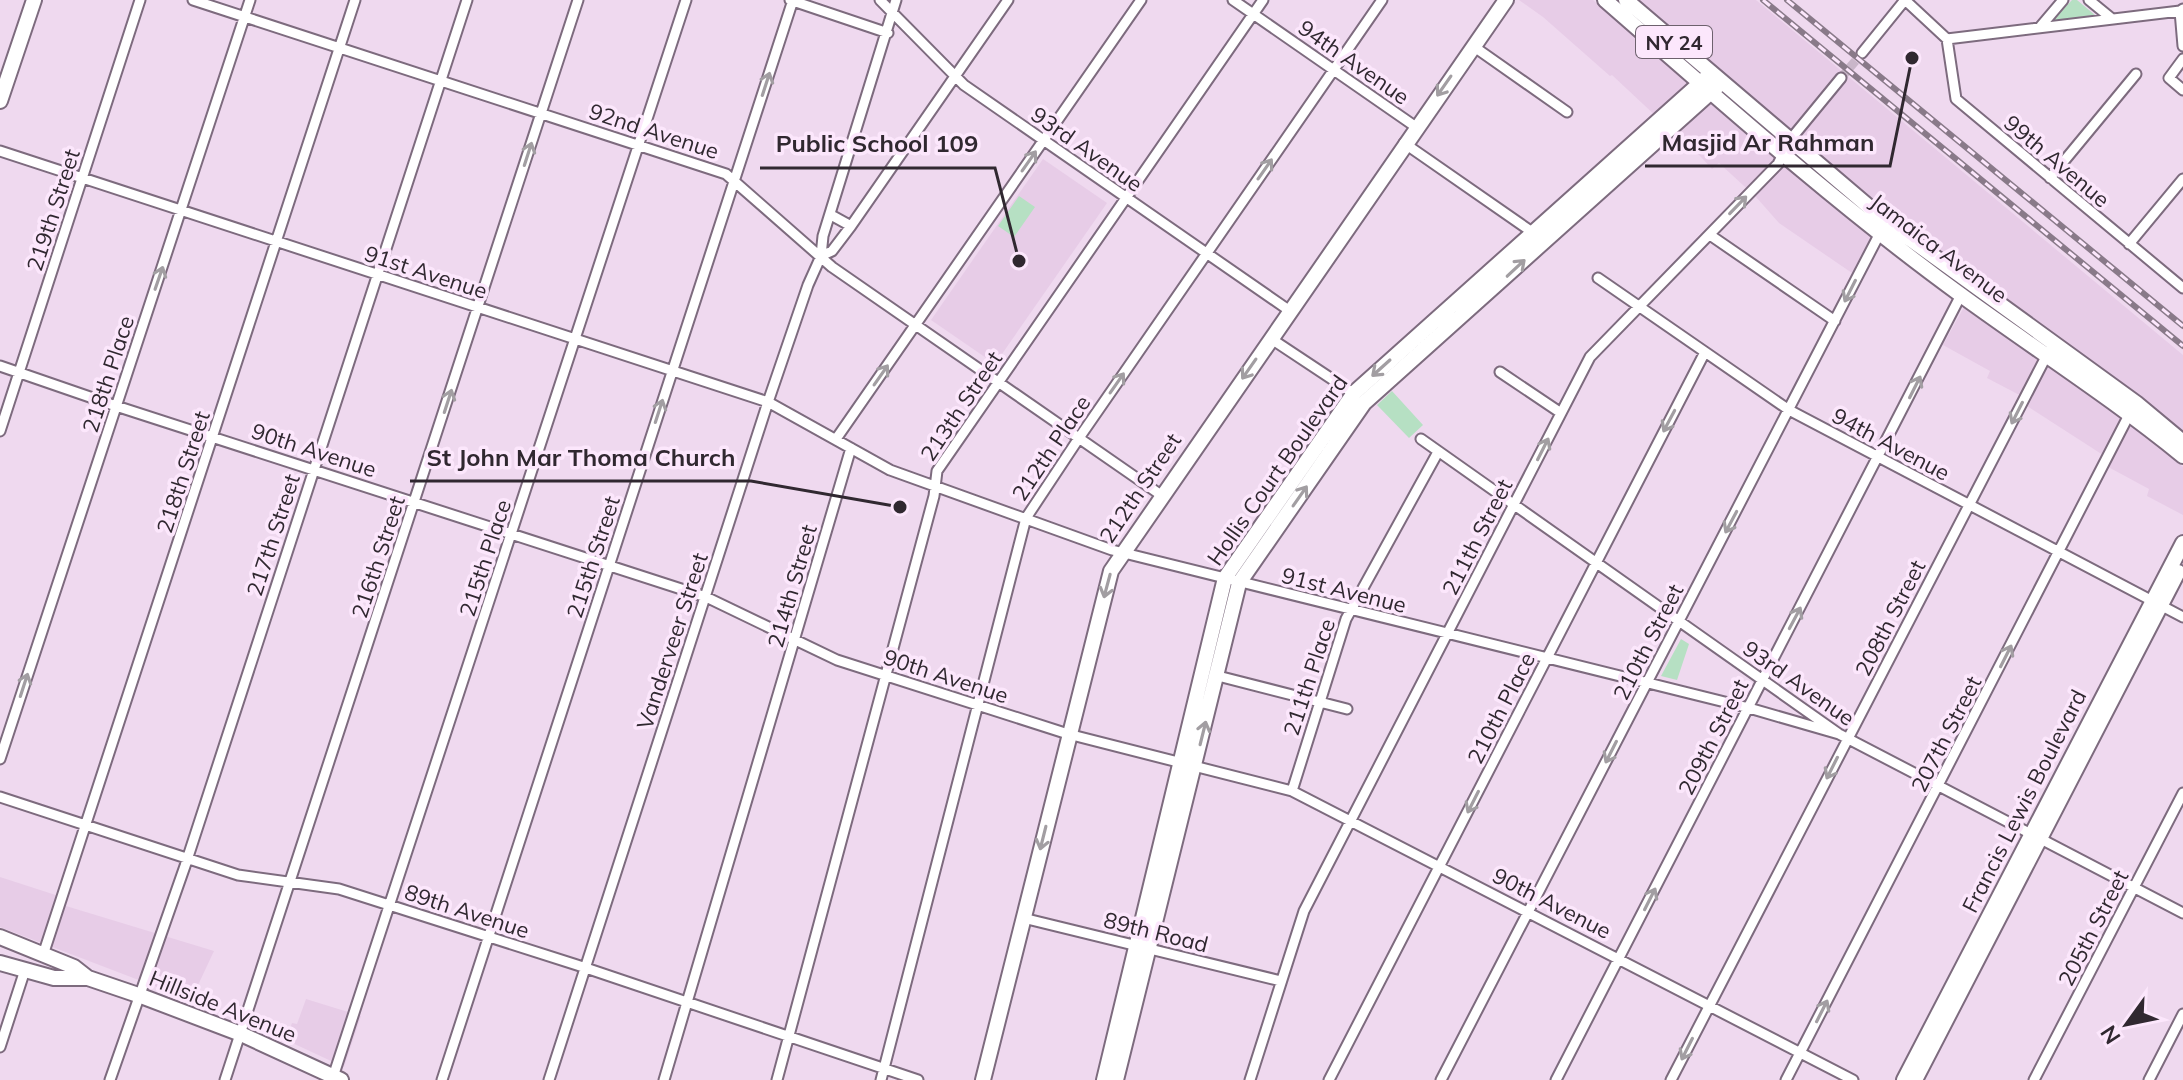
<svg xmlns="http://www.w3.org/2000/svg" width="2183" height="1080" font-family="Mulish,sans-serif">
<rect width="100%" height="100%" fill="#efd9ef"/>
<path fill="#e7cce7" d="M1519 0H1593L1692 86 1659 119 1612 75 1610 76 1543 17Z
M1636 0H1756L2183 355V433L2138 395 1919 240 1818 159Z
M1710 102 1871 237 1852 273 1779 223 1756 197 1719 163 1712 169 1677 131Z
M1043 159 1107 203 995 364 931 320Z
M1964 307 2109 406 2183 467V515L2147 496 2149 489 2099 462 2103 455 2027 406 2029 400 1987 378 1990 371 1943 345Z
M0 877 68 899 66 906 214 951 191 1000 0 927Z
M306 999 361 1016 344 1067 286 1040 292 1023 297 1024Z"/>
<path fill="#b6e0c3" d="M2072 0H2077L2095 15 2052 21Z
M1019 196 1035 207 1014 237 998 226Z
M1392 391 1423 425 1409 438 1377 405Z
M1681 639 1689 644 1677 680 1661 676Z"/>
<g fill="none" stroke-linecap="round" stroke-linejoin="round">
<path stroke="#c9b6c9" stroke-width="9" stroke-dasharray="9 4.5" stroke-linecap="butt" d="M1841 78 1862 53"/>
<g stroke="#7d6b7e" stroke-width="13">
<path id="street" d="M193 0 726 174 832 267 1161 495
M790 0 888 33
M880 0 964 85 1290 311
M1233 0 1416 127
M1905 0 1947 39 2180 11 2183 9
M2089 0 2111 18
M2180 11 2183 46
M2041 26 2063 0
M1947 39 1956 99 2183 288
M1473 46 1567 112
M1862 53 1905 0
M2183 59 2169 78 2183 90
M1404 143 1535 234
M0 151 768 402 890 470 1112 550 1749 708 1839 734
M2050 178 2136 74
M831 215 851 226
M1710 235 1835 321
M2129 244 2183 179
M821 256 832 251 851 226 1008 0
M1598 278 1789 410 2183 617
M1270 338 1356 395
M0 366 116 406 706 597 837 660 1068 734 1292 791 1853 1080
M1500 372 1561 413
M0 431 140 0
M836 439 1141 0
M1421 439 1839 734 2183 913
M1214 675 1347 709
M0 759 250 0
M1292 791 1346 619 1438 452
M0 797 238 875 339 889 577 965 918 1080
M1023 918 1281 981
M43 955 355 0
M0 1047 25 970
M110 1080 185 866 467 0
M225 1080 578 0
M332 1080 686 0
M442 1080 793 0
M549 1080 768 402 808 285 821 256 823 236 896 0
M664 1080 851 448
M777 1080 934 496 937 471 1263 0
M881 1080 1026 518 1079 438 1382 0
M1250 1080 1304 911 1590 357 1778 164 1790 140 1841 78
M1329 1080 1705 352
M1441 1080 1881 231
M1556 1080 1962 293
M1671 1080 2049 351
M1786 1080 2131 411
M2034 1080 2183 793
M2149 1080 2183 1014"/>
</g>
<g stroke="#7d6b7e" stroke-width="18">
<path id="secondary" d="M0 101 34 0
M983 1080 1111 571 1506 0
M1104 1080 1225 578 1354 393 1707 77
M1116 1080 1239 583 1364 403 1721 83"/>
</g>
<g stroke="#7d6b7e" stroke-width="18">
<path id="primary" d="M1605 0C1721 101 1836 204 1961 295 2035 349 2112 398 2183 456
M1626 0 1888 223 2136 403 2183 442
M0 937 74 967 88 978
M0 963 54 978H88L141 996 241 1034 341 1080
M1904 1080 2183 543
M1915 1080 2178 572"/>
</g>
<use href="#street" stroke="#fff" stroke-width="9"/>
<use href="#secondary" stroke="#fff" stroke-width="14"/>
<use href="#primary" stroke="#fff" stroke-width="14"/>
<g stroke="#897a89" stroke-width="6">
<path id="rail" d="M1763 0 2183 346
M1787 0 2183 326"/>
</g>
<use href="#rail" stroke="#fce7fc" stroke-width="3" stroke-dasharray="9" stroke-linecap="butt"/>
</g>
<defs><path id="oneway-shaft" d="M-6 0H5M1.5-3L5.5 0L1.5 3" fill="none" stroke-width="1.6" stroke-linecap="round" stroke-linejoin="round" transform="scale(2)"/></defs>
<g stroke="#a29ea2">
<use href="#oneway-shaft" transform="translate(766 84) rotate(-72)"/>
<use href="#oneway-shaft" transform="translate(1444 86) rotate(125)"/>
<use href="#oneway-shaft" transform="translate(528 154) rotate(-72)"/>
<use href="#oneway-shaft" transform="translate(1029 161) rotate(-55)"/>
<use href="#oneway-shaft" transform="translate(1265 169) rotate(-55)"/>
<use href="#oneway-shaft" transform="translate(1738 205) rotate(-46)"/>
<use href="#oneway-shaft" transform="translate(1516 268) rotate(-43)"/>
<use href="#oneway-shaft" transform="translate(159 278) rotate(-71)"/>
<use href="#oneway-shaft" transform="translate(1850 291) rotate(117)"/>
<use href="#oneway-shaft" transform="translate(1381 368) rotate(138)"/>
<use href="#oneway-shaft" transform="translate(1249 369) rotate(125)"/>
<use href="#oneway-shaft" transform="translate(881 375) rotate(-55)"/>
<use href="#oneway-shaft" transform="translate(1117 383) rotate(-55)"/>
<use href="#oneway-shaft" transform="translate(1915 387) rotate(-63)"/>
<use href="#oneway-shaft" transform="translate(448 401) rotate(-72)"/>
<use href="#oneway-shaft" transform="translate(659 411) rotate(-72)"/>
<use href="#oneway-shaft" transform="translate(2017 413) rotate(117)"/>
<use href="#oneway-shaft" transform="translate(1669 421) rotate(118)"/>
<use href="#oneway-shaft" transform="translate(1543 449) rotate(-63)"/>
<use href="#oneway-shaft" transform="translate(1300 496) rotate(-55)"/>
<use href="#oneway-shaft" transform="translate(1731 522) rotate(118)"/>
<use href="#oneway-shaft" transform="translate(1107 586) rotate(105)"/>
<use href="#oneway-shaft" transform="translate(1795 618) rotate(-62)"/>
<use href="#oneway-shaft" transform="translate(2006 656) rotate(-63)"/>
<use href="#oneway-shaft" transform="translate(24 685) rotate(-72)"/>
<use href="#oneway-shaft" transform="translate(1203 733) rotate(-76)"/>
<use href="#oneway-shaft" transform="translate(1611 752) rotate(117)"/>
<use href="#oneway-shaft" transform="translate(1832 768) rotate(117)"/>
<use href="#oneway-shaft" transform="translate(1473 802) rotate(117)"/>
<use href="#oneway-shaft" transform="translate(1043 838) rotate(104)"/>
<use href="#oneway-shaft" transform="translate(1650 899) rotate(-63)"/>
<use href="#oneway-shaft" transform="translate(1822 1011) rotate(-63)"/>
<use href="#oneway-shaft" transform="translate(1687 1049) rotate(117)"/>
</g>
<g text-anchor="middle" dominant-baseline="central" stroke-width="7" stroke-linejoin="round" paint-order="stroke">
<rect fill="#fce7fc" stroke="#6d616d" stroke-width="2" x="1636" y="26" width="76" height="32" rx="6"/>
<g font-size="20" font-weight="bold" fill="#302830">
<text x="1674" y="42">NY 24</text>
</g>
<g font-size="22" fill="#302830" stroke="#fce7fc">
<text transform="translate(1354 62) rotate(35)">94th Avenue</text>
<text transform="translate(654 131) rotate(18)">92nd Avenue</text>
<text transform="translate(1087 149) rotate(35)">93rd Avenue</text>
<text transform="translate(2057 161) rotate(40)">99th Avenue</text>
<text transform="translate(53 210) rotate(-72)">219th Street</text>
<text transform="translate(1939 248) rotate(37)">Jamaica Avenue</text>
<text transform="translate(426 272) rotate(18)">91st Avenue</text>
<text transform="translate(108 374) rotate(-72)">218th Place</text>
<text transform="translate(961 406) rotate(-56)">213th Street</text>
<text transform="translate(1891 444) rotate(28)">94th Avenue</text>
<text transform="translate(1051 448) rotate(-56)">212th Place</text>
<text transform="translate(314 450) rotate(18)">90th Avenue</text>
<text transform="translate(1277 470) rotate(-55)">Hollis Court Boulevard</text>
<text transform="translate(183 472) rotate(-72)">218th Street</text>
<text transform="translate(1140 488) rotate(-56)">212th Street</text>
<text transform="translate(273 535) rotate(-72)">217th Street</text>
<text transform="translate(1477 537) rotate(-63)">211th Street</text>
<text transform="translate(378 557) rotate(-72)">216th Street</text>
<text transform="translate(593 557) rotate(-72)">215th Street</text>
<text transform="translate(485 558) rotate(-72)">215th Place</text>
<text transform="translate(792 586) rotate(-74)">214th Street</text>
<text transform="translate(1344 590) rotate(14)">91st Avenue</text>
<text transform="translate(1890 618) rotate(-63)">208th Street</text>
<text transform="translate(672 641) rotate(-72)">Vanderveer Street</text>
<text transform="translate(1648 642) rotate(-63)">210th Street</text>
<text transform="translate(946 676) rotate(18)">90th Avenue</text>
<text transform="translate(1309 677) rotate(-72)">211th Place</text>
<text transform="translate(1799 683) rotate(35)">93rd Avenue</text>
<text transform="translate(1501 708) rotate(-63)">210th Place</text>
<text transform="translate(1946 734) rotate(-63)">207th Street</text>
<text transform="translate(1713 737) rotate(-63)">209th Street</text>
<text transform="translate(2024 801) rotate(-63)">Francis Lewis Boulevard</text>
<text transform="translate(1552 903) rotate(27)">90th Avenue</text>
<text transform="translate(467 911) rotate(18)">89th Avenue</text>
<text transform="translate(2093 928) rotate(-63)">205th Street</text>
<text transform="translate(1156 932) rotate(14)">89th Road</text>
<text transform="translate(223 1006) rotate(22)">Hillside Avenue</text>
</g>
</g>
<path fill="none" stroke="#302830" stroke-width="3" d="M1912 58L1890 166H1645M1019 261L995 168H760M900 507L751 481H410"/>
<g fill="#302830" stroke="#fce7fc" stroke-width="3">
<circle cx="1912" cy="58" r="8"/>
<circle cx="1019" cy="261" r="8"/>
<circle cx="900" cy="507" r="8"/>
</g>
<g font-size="24" text-anchor="middle" font-weight="bold" fill="#302830" stroke="#fce7fc" stroke-width="7" stroke-linejoin="round" paint-order="stroke">
<text x="1768" y="151">Masjid Ar Rahman</text>
<text x="877" y="152">Public School 109</text>
<text x="581" y="466">St John Mar Thoma Church</text>
</g>
<g transform="translate(2127 1024) rotate(237)" stroke="#fce7fc" stroke-width="6" paint-order="stroke">
<path d="M0-6L14 30L0 20L-14 30Z" fill="#302830"/>
<text y="-12" font-size="22" font-weight="bold" text-anchor="middle" fill="#302830">N</text>
</g>
</svg>
